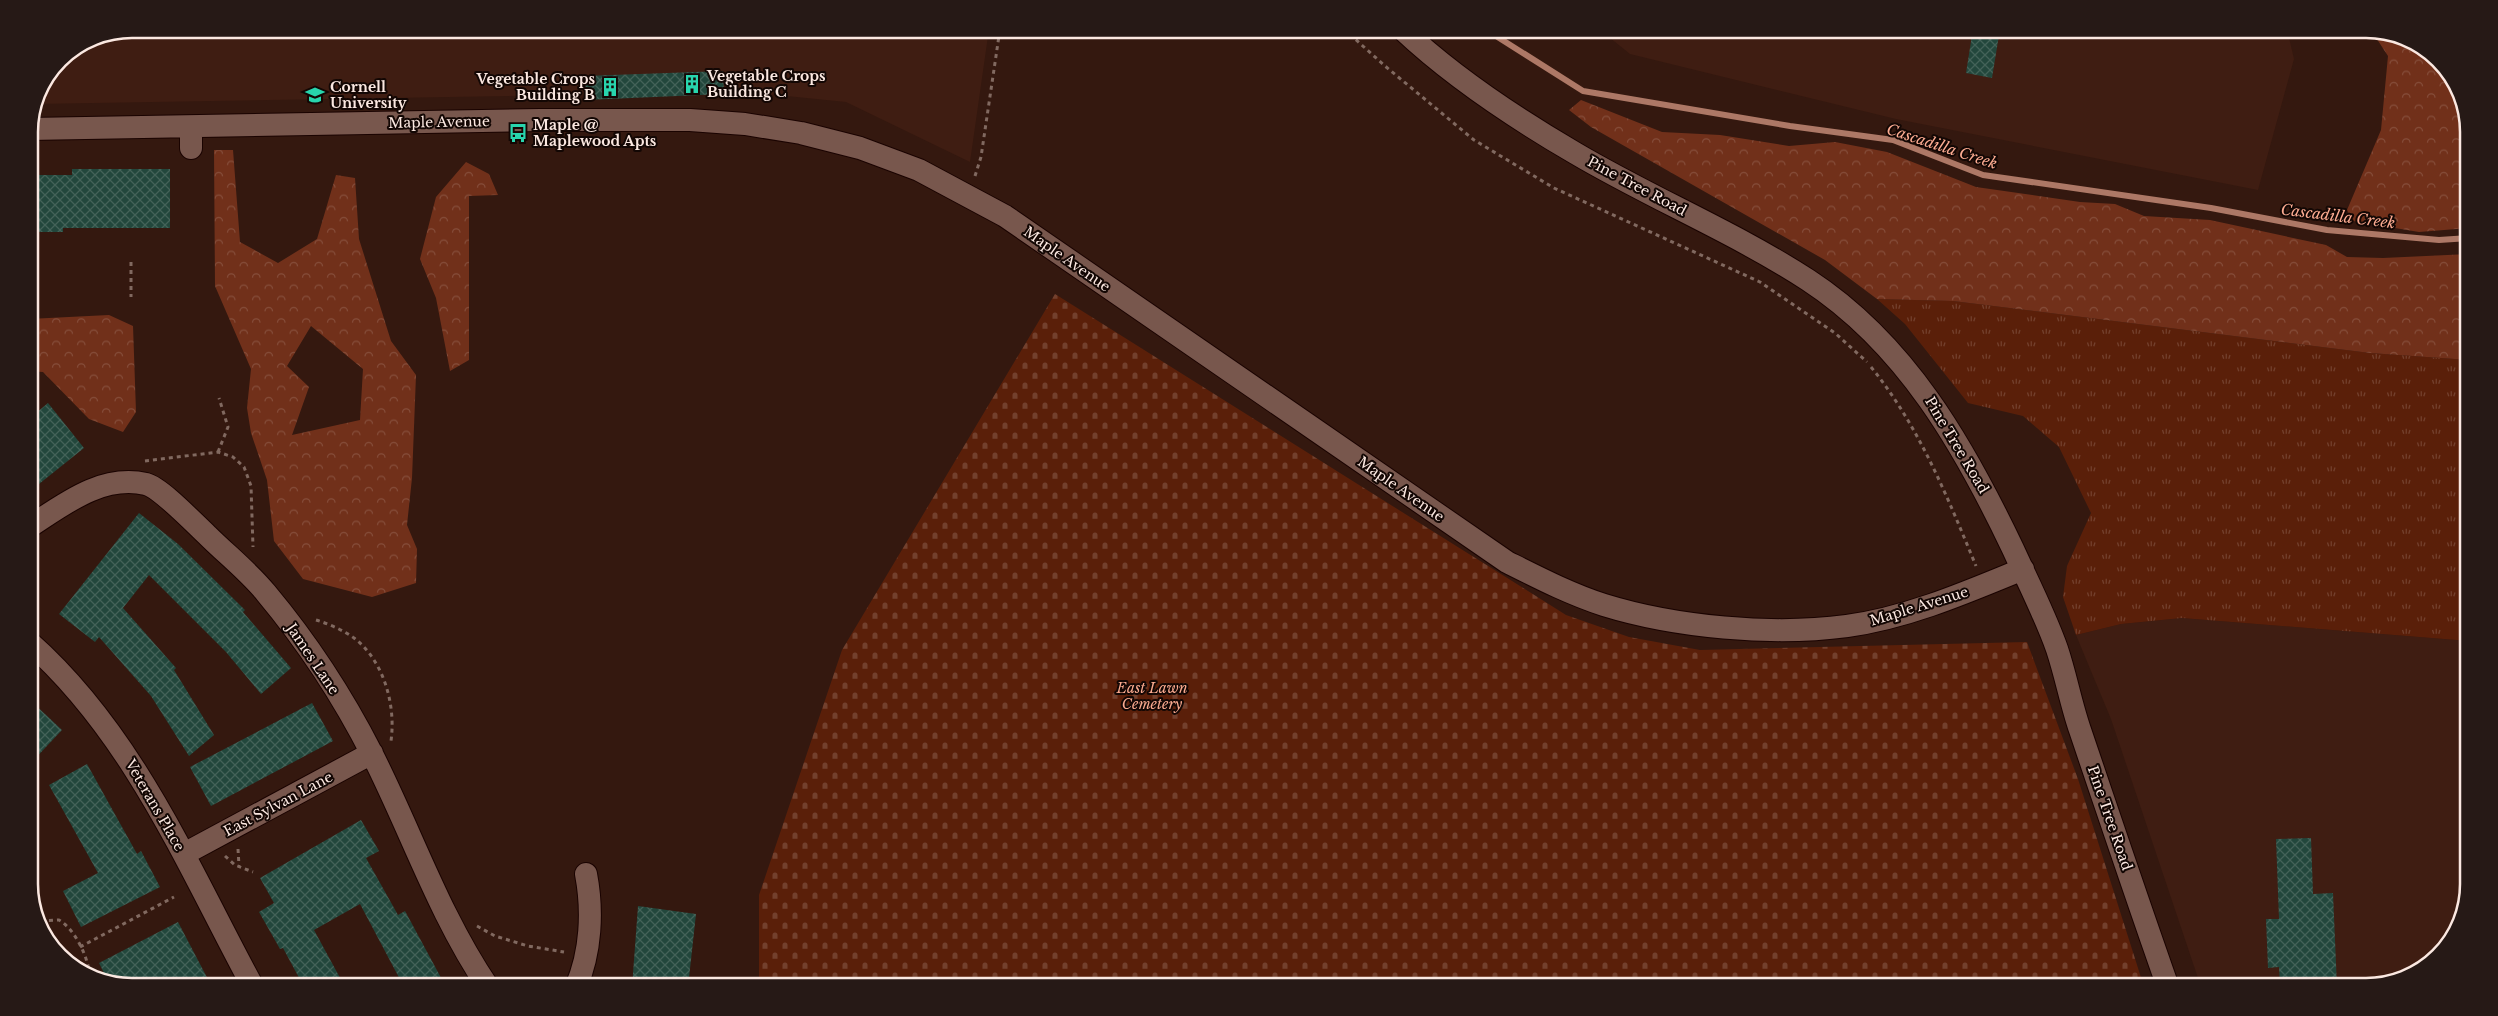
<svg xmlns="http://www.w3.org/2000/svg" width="2498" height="1016" font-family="'Libre Baskerville',serif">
<defs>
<pattern id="grass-tufts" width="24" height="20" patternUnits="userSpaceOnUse" patternTransform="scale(1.25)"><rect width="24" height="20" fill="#5a1f09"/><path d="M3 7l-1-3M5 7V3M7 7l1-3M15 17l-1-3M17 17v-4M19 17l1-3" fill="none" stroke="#73402d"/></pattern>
<pattern id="forest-crowns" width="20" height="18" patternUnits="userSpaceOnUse" patternTransform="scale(1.25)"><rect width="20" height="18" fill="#71301a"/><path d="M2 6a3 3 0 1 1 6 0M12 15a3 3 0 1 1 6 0" fill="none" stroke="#864e3b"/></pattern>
<pattern id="cemetery-stones" width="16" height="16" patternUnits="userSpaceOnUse" patternTransform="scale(1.25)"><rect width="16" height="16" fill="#5a1f09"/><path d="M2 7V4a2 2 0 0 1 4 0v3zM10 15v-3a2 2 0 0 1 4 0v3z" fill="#73402d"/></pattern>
<pattern id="building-cross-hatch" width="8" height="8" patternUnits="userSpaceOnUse" patternTransform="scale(1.25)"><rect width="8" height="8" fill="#22473c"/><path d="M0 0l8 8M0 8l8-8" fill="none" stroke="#436258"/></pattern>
</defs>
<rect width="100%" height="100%" fill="#34180f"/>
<path fill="#3f1d12" d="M132 29H989L970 162 846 102 747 92 35 104 39 86 59 59 93 36Z
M1599 29H2287L2294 59 2258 190 1896 119 1630 54Z
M2182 618 2469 641V884L2462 923 2424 970 2367 987H2201L2111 719 2076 635 2121 624Z"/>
<path fill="url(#grass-tufts)" d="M1877 299 1953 301 2370 353 2469 360V641L2182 618 2121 624 2076 635 2063 597 2067 566 2091 513 2059 447 2023 416 1968 403 1905 324Z"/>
<path fill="url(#forest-crowns)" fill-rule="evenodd" d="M2371 30 2405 36 2452 74 2469 125V228L2419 232 2353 221 2347 210 2381 130 2388 56Z
M1581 100 1662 132 1720 135 1789 146 1835 142 1887 152 1976 187 2080 202 2115 204 2144 216 2210 220 2326 245 2347 257 2383 258 2469 254V360L2370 353 1953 301 1877 299 1825 260 1591 127 1569 110Z
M214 150H233L240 242 278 263 317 239 336 175 355 178 359 239 391 341 416 375 412 478 407 525 417 549 416 583 372 597 303 579 274 541 267 480 251 433 247 408 251 369 215 286ZM311 326 363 369 360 420 292 435 309 387 287 366Z
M466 162 489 174 498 195 469 196V360L450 371 436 298 420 259 436 197Z
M109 315 133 326 136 412 123 432 89 419 43 372 29 371V319Z"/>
<path fill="url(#cemetery-stones)" d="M1055 294 1566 615 1629 637 1700 650 2027 642 2078 779 2144 987H759V895L842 650Z"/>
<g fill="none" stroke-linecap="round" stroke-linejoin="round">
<path stroke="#ad7866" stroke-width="6" d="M1485 29 1583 91 1790 126 1893 140 1983 175 2211 208 2327 230 2439 240 2469 238"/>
</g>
<path fill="url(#building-cross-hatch)" d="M1973 29H2000L1992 78 1966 73Z
M723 71 724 94 585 100 584 76Z
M72 169H170V228H63V232H29V175H72Z
M48 403 84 448 29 492V419Z
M139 513 178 544 245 610 243 612 291 668 261 694 226 652 149 575 123 608 176 668 174 670 214 735 189 756 151 696 99 637 95 642 59 614Z
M29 699 62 730 29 765Z
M312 703 333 741 211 806 190 767Z
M87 764 137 854 141 851 160 887 81 927 63 891 98 873 49 785Z
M361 820 379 851 366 858 398 915 405 911 446 987H404L360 904 314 930 345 987H304L283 948 280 949 259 912 274 903 260 878Z
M2311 838 2313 894 2333 893 2337 987H2280L2279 967 2268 968 2266 919H2279L2276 839Z
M638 906 696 914 688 987H632Z
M178 922 212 987H132L109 983 99 963Z"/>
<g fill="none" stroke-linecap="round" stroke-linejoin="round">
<g stroke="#1a0300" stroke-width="24">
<path id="minor" d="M1402 29C1453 77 1515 118 1575 153 1651 198 1734 232 1808 280 1906 344 1964 446 2013 549 2028 582 2045 615 2057 649 2066 676 2071 704 2080 730 2109 816 2138 902 2168 987
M191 127V148
M29 129 540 120H690L745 124 801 133 860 148 919 170 1005 216 1507 562C1539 578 1570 594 1604 605 1675 627 1772 636 1847 626 1907 618 1967 592 2023 569
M29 527C63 505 101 474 146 484 161 488 194 523 207 535 226 554 249 572 266 593 307 642 343 697 372 754 411 831 439 915 488 987
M29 642C134 735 188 867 253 987
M184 854 372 753
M576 987C591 952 593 911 586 874"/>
</g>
<path stroke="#816960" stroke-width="3" stroke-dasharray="4 4" stroke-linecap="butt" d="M1344 29 1385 66 1474 140 1554 188 1760 282 1835 333 1867 362
M975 176 981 157 1000 29
M131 262V297
M1871 367C1919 426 1947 496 1976 566
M218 452 228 427 219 398
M145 461 218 452 233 457 244 467 251 486 253 547
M316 620C329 624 343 630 354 638 384 661 396 705 391 741
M238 849 239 866
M225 856 235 865 253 872
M36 911 58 953
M41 921 59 920C76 930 89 959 90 978
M477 926 495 936 528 946 564 952
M80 947 174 897"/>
<use href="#minor" stroke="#78574d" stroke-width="22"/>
</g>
<defs>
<g id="building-bare" transform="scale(1.5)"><path d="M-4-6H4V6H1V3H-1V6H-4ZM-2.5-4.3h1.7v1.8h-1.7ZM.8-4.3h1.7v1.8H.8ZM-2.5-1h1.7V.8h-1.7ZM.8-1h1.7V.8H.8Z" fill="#28d5ad" stroke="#130704" stroke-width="2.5" paint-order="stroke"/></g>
<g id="university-bare" transform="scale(1.5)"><path d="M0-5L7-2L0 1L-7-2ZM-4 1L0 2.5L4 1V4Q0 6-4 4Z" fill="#28d5ad" stroke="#130704" stroke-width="2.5" paint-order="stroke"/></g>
<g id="bus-bare" transform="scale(1.5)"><path d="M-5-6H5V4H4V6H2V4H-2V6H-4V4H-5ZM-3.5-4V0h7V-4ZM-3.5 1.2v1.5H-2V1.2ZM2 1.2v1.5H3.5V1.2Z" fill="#28d5ad" stroke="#130704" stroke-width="2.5" paint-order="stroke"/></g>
</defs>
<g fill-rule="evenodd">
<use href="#building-bare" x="692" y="84"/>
<use href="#building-bare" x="610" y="87"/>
<use href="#university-bare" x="315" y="95"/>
<use href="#bus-bare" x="518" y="133"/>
</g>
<g text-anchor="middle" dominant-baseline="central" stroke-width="4" stroke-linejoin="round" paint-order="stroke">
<g font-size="14" font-weight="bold" fill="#fbe8e1" stroke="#130704" text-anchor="start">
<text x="707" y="76">Vegetable Crops<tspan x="707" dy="16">Building C</tspan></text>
<text x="595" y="79" text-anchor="end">Vegetable Crops<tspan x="595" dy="16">Building B</tspan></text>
<text x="330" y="87">Cornell<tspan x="330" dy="16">University</tspan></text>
<text x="533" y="125">Maple @<tspan x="533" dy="16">Maplewood Apts</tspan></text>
</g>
<g font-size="14" fill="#fbe8e1" stroke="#130704">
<text transform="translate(439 122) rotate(-1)">Maple Avenue</text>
<text transform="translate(1637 186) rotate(28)">Pine Tree Road</text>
<text transform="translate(1067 259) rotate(35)">Maple Avenue</text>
<text transform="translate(1957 445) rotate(59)">Pine Tree Road</text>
<text transform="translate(1401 489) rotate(35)">Maple Avenue</text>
<text transform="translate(1919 606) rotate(-17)">Maple Avenue</text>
<text transform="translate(313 659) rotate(56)">James Lane</text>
<text transform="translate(278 804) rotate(-28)">East Sylvan Lane</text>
<text transform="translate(155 805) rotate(60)">Veterans Place</text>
<text transform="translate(2110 818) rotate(71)">Pine Tree Road</text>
</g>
<g font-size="14" font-style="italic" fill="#faaa8f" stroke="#130704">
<text x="1152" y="688">East Lawn<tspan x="1152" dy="16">Cemetery</tspan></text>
</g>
<g font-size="15" font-style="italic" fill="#fdac92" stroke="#130704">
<text transform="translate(1942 146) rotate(18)">Cascadilla Creek</text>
<text transform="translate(2338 216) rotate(7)">Cascadilla Creek</text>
</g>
</g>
<path d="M0 0H2498V1016H0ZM132 38H2366A94 94 0 0 1 2460 132V884A94 94 0 0 1 2366 978H132A94 94 0 0 1 38 884V132A94 94 0 0 1 132 38Z" fill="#261916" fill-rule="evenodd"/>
<path fill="none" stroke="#fbe8e1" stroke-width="2.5" d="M132 38H2366A94 94 0 0 1 2460 132V884A94 94 0 0 1 2366 978H132A94 94 0 0 1 38 884V132A94 94 0 0 1 132 38Z"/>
</svg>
